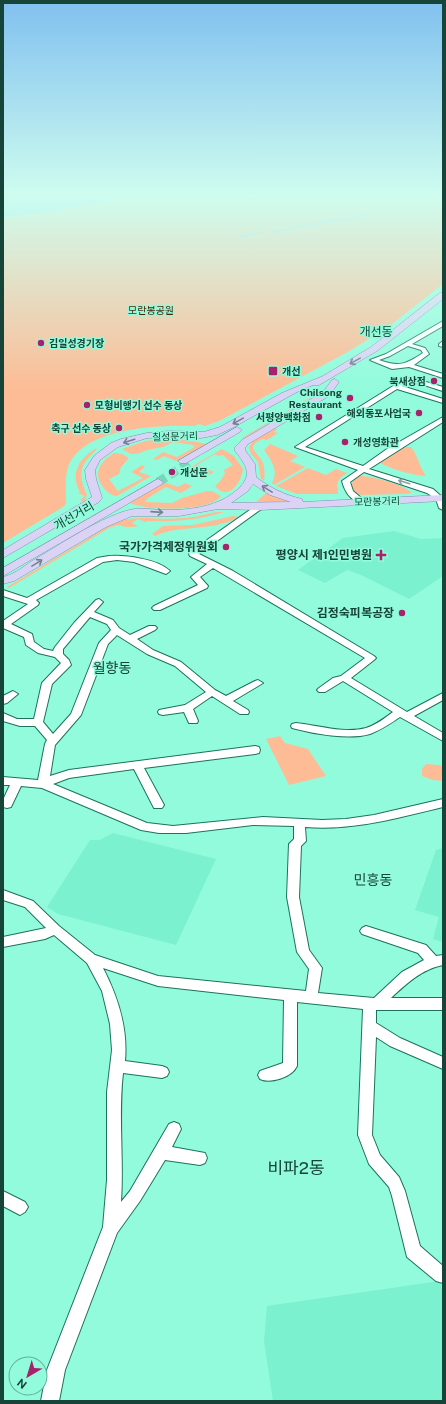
<svg xmlns="http://www.w3.org/2000/svg" width="446" height="1404" font-family="'Public Sans','Noto Sans KR',sans-serif">
<rect width="100%" height="100%" fill="#92fbdc"/>
<path fill="#7bf1cf" d="M394 531 421 539 443 538V576L409 599 361 575 347 570 325 583 298 570 343 538Z
M113 833 216 859 176 945 58 914 47 907 90 840H100Z
M443 848V942L433 939 439 917 415 910 436 850Z
M440 1281 443 1291V1401H273L264 1341 267 1306Z"/>
<path fill="#fdbc95" d="M138 194H443V284L387 328 344 354 219 421 205 426 199 424 195 426C160 425 90 427 70 462 64 474 66 491 66 504L63 507 3 543V217L53 212Z
M317 393H318L244 438H242Z
M275 428 277 429 274 432 278 433 267 440 262 439C248 447 253 448 260 458 265 464 265 473 264 481L261 479 258 462 251 454 249 447 253 441Z
M174 438 207 444 176 461 164 456 157 460 153 459 163 452 177 457 195 447 193 446 194 445 173 442 163 447 147 450 137 454H131L122 449 145 441Z
M270 444 298 456 290 461 305 467 274 485 272 483C279 470 271 460 264 450Z
M406 447H411C418 455 419 467 426 476 416 476 385 468 378 461L391 452Z
M97 448C95 452 92 454 89 457 78 469 80 481 87 495L84 502 80 500 85 496 78 493 80 492C69 473 80 457 97 448Z
M222 449 234 456 243 469C241 483 228 502 215 486L221 480 225 473 224 470 233 465 223 455 218 456 215 454 197 465 214 472 202 479 196 477 203 472 191 467Z
M114 453 122 454 129 458 121 467 119 474 109 479 118 491 143 478 131 472 142 465 145 467 139 472 151 476 117 496C108 496 97 482 98 473 99 464 108 456 114 453Z
M308 468 326 475 336 469 347 473 341 477 337 483 338 494H297L276 486Z
M359 476C370 475 405 485 412 493L405 494 361 495 356 493 351 486 354 479Z
M164 482 178 487 185 483 192 486 181 493 166 487 148 498 145 502 172 503 182 498 207 491H212L221 496C209 512 147 511 130 503L131 502Z
M266 493 289 501 254 504Z
M217 512H224C199 520 174 522 148 521L145 522 138 519 132 523 138 526C131 528 124 527 118 525L109 528 9 588 7 587 112 524C139 513 156 521 183 518 194 518 205 514 217 512Z
M233 516 239 517C212 532 181 524 155 536L152 534 163 526 193 525Z
M280 736 285 743 308 749 326 776 289 785 266 739Z
M426 764 439 765 443 767V781L433 780 422 776V769Z"/>
<path fill="#86d1f9" d="M3 194H139V195L49 212 3 217Z"/>
<g fill="none" stroke-linecap="round" stroke-linejoin="round">
<path stroke="#86d1f9" stroke-width="1.5" d="M341 220 371 214
M270 232 338 220
M238 237 261 233"/>
<path stroke="#79d6bb" stroke-width="9" stroke-dasharray="9 4.5" stroke-linecap="butt" d="M158 482 189 463"/>
<g stroke="#1c725d" stroke-width="2">
<path id="minor" d="M443 321V326L412 344 425 348 429 354 414 365 443 374V378L409 367 392 369 370 360 386 354ZM408 346 421 350 423 353C405 365 399 367 379 360L390 356Z
M443 341V347L439 346V344Z
M406 378 416 379 443 387V391C430 388 414 378 402 386L443 399V403L397 389 305 447 363 466 387 449 443 417V422L369 469 433 489 443 498V510L439 508 436 499 427 493 364 472 350 482 353 491 366 502 362 504C350 500 345 492 342 481L358 470 295 447Z
M257 505H263L264 507 199 554 233 571 374 656 376 658 374 660 351 678 407 712 443 693V700L414 716 443 733V741L400 717C391 723 381 730 370 734 349 740 314 734 292 728L291 726 292 724 296 723C317 725 344 734 366 728 376 725 385 718 393 712L343 681 325 692H319L317 690 319 688 333 678 341 676 365 658 213 568 200 577 208 586 207 588 160 610H154L152 608 154 606 198 585 191 577 207 564 190 556 189 554 190 552Z
M109 556C125 555 158 559 170 571L166 574 134 562 117 560 103 562 36 600 39 603 38 605 11 624 32 634 34 642 44 649 53 651 55 647 74 623 96 600 99 599 103 602 94 612 113 620 119 628 130 635 149 626H155L157 628 155 630 137 639 153 650 181 662 215 690 226 696 255 681 258 680 263 683 233 701 248 710 249 712 248 714H240L212 696 193 709 198 721 197 723H189L184 712 163 715 159 714 158 712 159 710 185 705 206 692 175 666 147 654 117 635 108 644 81 715 55 745 50 776 69 770 255 746 259 747 260 750 259 753 255 754 144 768 164 805 162 808H154L134 769 69 778 53 784 147 823 173 826 263 817 322 820 346 819 374 815 443 799V807C397 818 353 831 305 827L306 841 301 846 299 897 309 950 322 968 318 993 374 998 402 972 424 960 418 953 362 934 360 931 362 928 366 926 426 945 436 956 443 955V965C422 969 406 984 391 998H443V1010H376V1023L400 1038 443 1057V1069L390 1046 376 1037 372 1135 380 1155 399 1177 405 1191 420 1246 443 1266V1283L436 1281 407 1257 392 1196 389 1187 369 1164 358 1135 363 1009 297 1002V1066C292 1077 271 1084 260 1079L258 1075 260 1071 283 1063 284 1000 158 986 103 968C118 997 128 1028 125 1061L162 1066 167 1068 169 1072 167 1076 162 1078 123 1073C118 1116 124 1159 121 1202L130 1191 169 1124 174 1122 179 1124 181 1129 172 1147 205 1153 207 1158 205 1163 200 1165 165 1160 140 1201 117 1233 65 1370 59 1401H41L47 1370 103 1227 107 1180V1092L112 1050 110 1024 102 991 87 963 54 935 45 939 3 947V937L46 928 25 907 3 900V890L33 901 59 926 95 955 158 976 306 991 309 969 297 952 287 897 289 844 294 839V826L253 825 186 833H159L141 830 42 788 21 786 11 807 7 808 3 807V800L10 785H3V777L38 780 45 744 47 740 35 726H20L3 721V713L17 719H34L42 683 61 663 55 657 38 653 26 645 24 637 3 628V621L28 604 3 596V590L27 598 97 558ZM90 617 107 624 111 630 99 643 71 714 53 734 43 722 52 684 71 665 69 660 63 654V649Z
M13 691 18 694 7 703 3 704V696Z
M3 1191 25 1202 28 1207 25 1212 20 1215 3 1206Z"/>
</g>
<g stroke="#868eb0" stroke-width="1">
<path id="major" d="M440 293H443V299L377 351 319 385H313L297 392 232 428 217 435 201 438 169 437 147 438 118 447 100 460 95 470 96 479 102 498 99 502 3 558V550L92 497 86 479 85 470 94 456 111 443 121 439 147 433 169 431 204 432 220 427 282 393 323 376 371 347Z
M335 379 339 382 329 396 248 444 245 448V450L255 464 256 477C270 488 285 495 302 499L303 502 443 495V501L260 510 218 509 179 516H132L106 527 14 581 3 584V577C13 575 23 567 32 561 58 546 84 528 112 516 119 513 127 510 135 509 146 508 157 510 169 510 192 510 219 506 237 490 254 475 246 465 235 451V447L242 440 323 392 332 380ZM253 484 270 495 291 502 231 503 248 491Z
M237 427 242 430 240 432 186 463H180L178 461Z
M158 479 163 482 162 484 3 576V568Z"/>
</g>
<use href="#minor" fill="#fff" fill-rule="evenodd"/>
<use href="#major" fill="#dad3f6" fill-rule="evenodd"/>
</g>
<defs><path id="oneway-shaft" d="M-6 0H5M1.5-3L5.5 0L1.5 3" fill="none" stroke-width="1.6" stroke-linecap="round" stroke-linejoin="round"/></defs>
<g stroke="#6f848e">
<use href="#oneway-shaft" transform="translate(355 361) rotate(151)"/>
<use href="#oneway-shaft" transform="translate(238 421) rotate(151)"/>
<use href="#oneway-shaft" transform="translate(129 441) rotate(162)"/>
<use href="#oneway-shaft" transform="translate(267 489) rotate(-149)"/>
<use href="#oneway-shaft" transform="translate(157 512) rotate(4)"/>
<use href="#oneway-shaft" transform="translate(37 563) rotate(-31)"/>
</g>
<use stroke="#8ba29c" href="#oneway-shaft" transform="translate(404 482) rotate(-163)"/>
<linearGradient id="sky" x2="0" y2="1"><stop stop-color="#81c0ef"/><stop offset="0.5" stop-color="#cefdef"/><stop offset="1" stop-color="#cefdef" stop-opacity="0"/></linearGradient>
<rect width="446" height="390" fill="url(#sky)"/>
<g fill="#a7226b" stroke="#92fbdc" stroke-width="1.5">
<circle cx="41" cy="343" r="4"/>
<rect x="268" y="366" width="10" height="10" rx="2"/>
<circle cx="434" cy="381" r="4"/>
<circle cx="350" cy="398" r="4"/>
<circle cx="87" cy="405" r="4"/>
<circle cx="419" cy="413" r="4"/>
<circle cx="319" cy="417" r="4"/>
<circle cx="119" cy="428" r="4"/>
<circle cx="345" cy="442" r="4"/>
<circle cx="172" cy="472" r="4"/>
<circle cx="226" cy="547" r="4"/>
<path d="M379 549h4v4h4v4h-4v4h-4v-4h-4v-4h4z"/>
<circle cx="402" cy="613" r="4"/>
</g>
<g text-anchor="middle" dominant-baseline="central" stroke-width="3" stroke-linejoin="round" paint-order="stroke">
<g font-size="10" fill="#4d2405" stroke="#92fbdc">
<text x="151" y="310">모란봉공원</text>
</g>
<g font-size="10" font-weight="bold" fill="#174438" stroke="#92fbdc" text-anchor="start">
<text x="49" y="343">김일성경기장</text>
<text x="282" y="371">개선</text>
<text x="426" y="381" text-anchor="end">북새상점</text>
<text x="342" y="392" text-anchor="end">Chilsong<tspan x="342" dy="12">Restaurant</tspan></text>
<text x="95" y="405">모형비행기 선수 동상</text>
<text x="411" y="413" text-anchor="end">해외동포사업국</text>
<text x="311" y="417" text-anchor="end">서평양백화점</text>
<text x="111" y="428" text-anchor="end">축구 선수 동상</text>
<text x="353" y="442">개성영화관</text>
<text x="180" y="472">개선문</text>
</g>
<g font-size="10" fill="#174438" stroke="#92fbdc">
<text transform="translate(175 436) rotate(-2)">칠성문거리</text>
<text transform="translate(377 501) rotate(-2)">모란봉거리</text>
</g>
<g font-size="12" fill="#174438" stroke="#92fbdc">
<text x="376" y="332">개선동</text>
</g>
<g font-size="12" fill="#174438" stroke="#92fbdc">
<text transform="translate(74 516) rotate(-30)">개선거리</text>
</g>
<g font-size="12" font-weight="bold" fill="#174438" stroke="#92fbdc" text-anchor="end">
<text x="218" y="547">국가가격제정위원회</text>
<text x="372" y="555">평양시 제1인민병원</text>
<text x="394" y="613">김정숙피복공장</text>
</g>
<g font-size="14" fill="#174438" stroke="#92fbdc">
<text x="112" y="668">월향동</text>
<text x="373" y="880">민흥동</text>
</g>
<g font-size="17" fill="#174438" stroke="#92fbdc">
<text x="296" y="1168">비파2동</text>
</g>
</g>
<rect width="446" height="1404" fill="none" stroke="#174438" stroke-width="8"/>
<g transform="translate(28 1376) rotate(218)"><circle r="19" fill="#92fbdc" stroke="#61b29a"/>
<path d="M0-3L7 15L0 10L-7 15Z" fill="#a7226b"/>
<text y="-6" font-size="11" font-weight="bold" text-anchor="middle" fill="#174438">N</text>
</g>
</svg>
